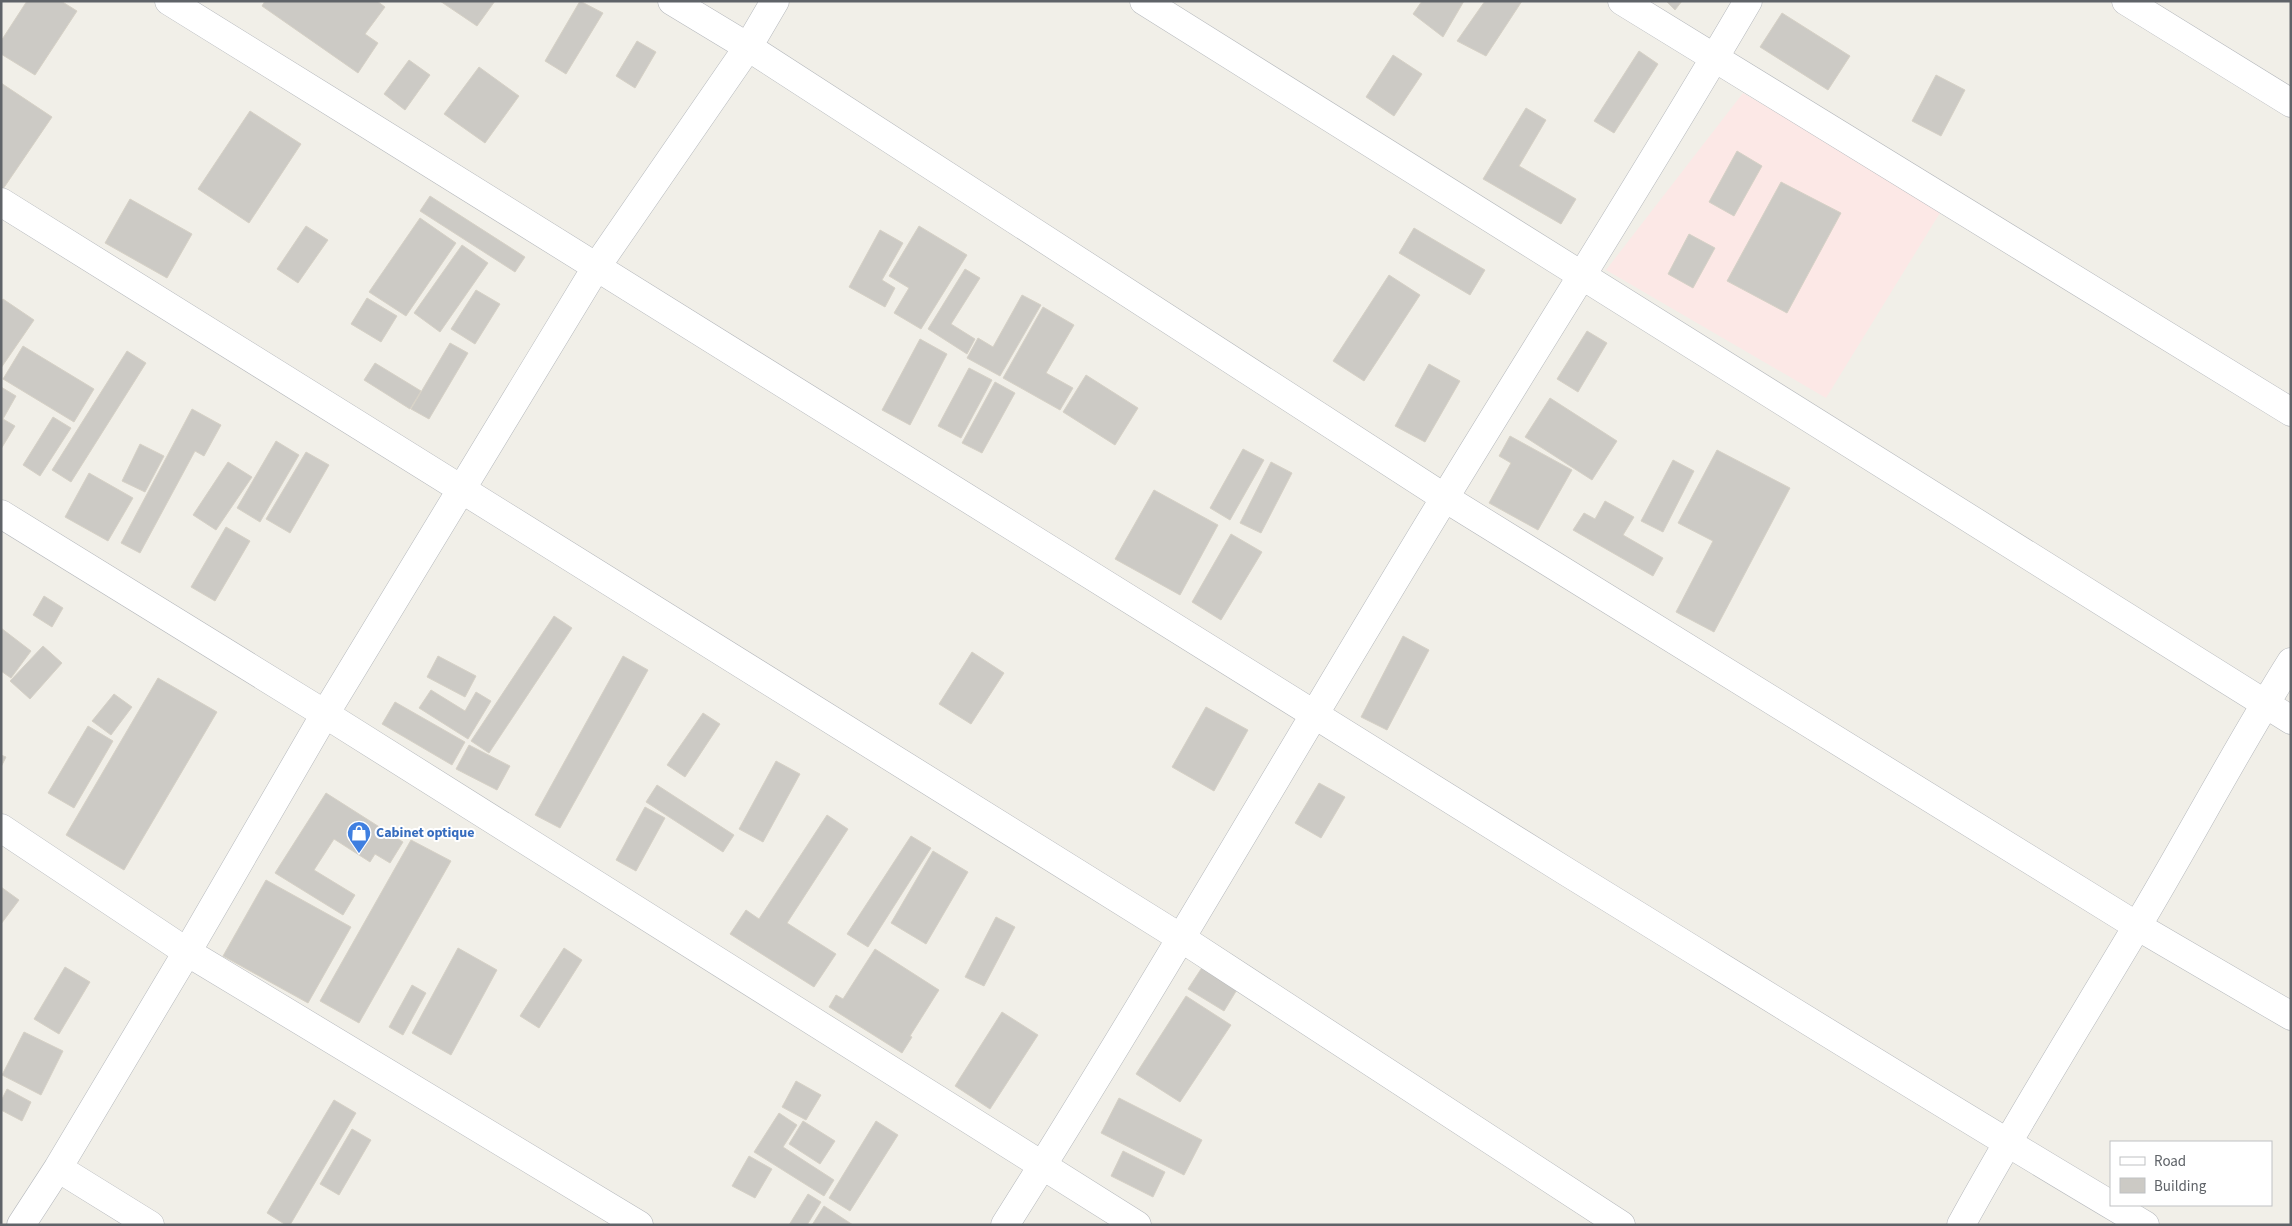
<svg xmlns="http://www.w3.org/2000/svg" width="2292" height="1226" font-family="'Source Sans 3',sans-serif">
<rect width="100%" height="100%" fill="#f1efe8"/>
<path fill="#fce8e6" d="M1743 93 1943 208 1826 398 1606 270Z"/>
<path fill="#cccac5" stroke="#d6d1c6" d="M27 1H61L77 11 35 75 1 54V41Z
M265 1H377L385 7 365 34 378 43 358 73 262 6Z
M440 1H495L477 26Z
M580 1 603 13 566 74 545 61Z
M1422 1H1464L1443 37 1413 14Z
M1485 1H1522L1486 56 1457 41Z
M1666 1H1682L1675 10Z
M1782 13 1850 56 1828 90 1760 47Z
M637 41 656 52 635 88 616 76Z
M1639 51 1658 64 1614 133 1594 121Z
M1393 55 1422 74 1394 116 1366 97Z
M409 60 430 75 405 110 384 94Z
M479 67 519 96 485 143 444 114Z
M1936 75 1965 90 1941 136 1912 121Z
M1 83 52 117 3 189 1 188Z
M1526 108 1546 120 1519 166 1576 199 1561 224 1483 179Z
M250 111 301 144 249 223 198 189Z
M1737 151 1762 166 1734 216 1709 202Z
M1781 182 1841 213 1787 313 1727 281Z
M430 196 525 257 515 272 420 211Z
M130 199 192 234 167 278 105 243Z
M420 218 456 243 406 316 369 292Z
M306 226 328 240 298 283 277 269Z
M919 226 967 255 921 329 894 313 909 288 889 276Z
M1414 228 1485 270 1470 295 1399 253Z
M880 230 903 243 882 280 895 288 885 307 849 287Z
M1689 234 1715 248 1693 288 1668 274Z
M462 245 488 263 440 332 414 313Z
M965 269 980 278 951 324 975 339 967 354 928 329Z
M1389 275 1420 295 1364 381 1333 361Z
M476 290 500 304 475 344 451 329Z
M1022 295 1041 305 1000 376 967 358 978 338 993 347Z
M367 298 397 316 381 342 351 324Z
M3 299 34 320 1 368V302Z
M1043 307 1074 325 1046 373 1073 388 1060 410 1003 378Z
M1587 331 1607 343 1578 392 1557 379Z
M920 339 947 354 910 425 882 410Z
M450 343 468 353 429 419 411 409Z
M23 346 94 389 74 422 3 379Z
M127 351 146 363 71 482 52 470Z
M375 363 421 391 410 409 364 380Z
M1429 364 1460 381 1425 442 1395 426Z
M969 368 992 380 961 438 938 426Z
M1086 375 1138 408 1115 445 1063 412Z
M995 382 1015 393 982 453 962 443Z
M1 387 16 396 3 419 15 426 1 449Z
M1550 398 1617 441 1592 480 1525 437Z
M192 409 221 425 204 456 195 451 140 553 121 543Z
M53 417 71 428 40 476 23 465Z
M1510 436 1572 470 1538 530 1489 503 1511 463 1499 456Z
M276 441 299 455 260 522 237 508Z
M140 444 164 456 145 492 122 481Z
M1243 449 1264 460 1230 520 1210 508Z
M1717 450 1790 488 1714 632 1676 612 1713 541 1678 523Z
M306 452 329 465 290 533 266 519Z
M1673 460 1694 471 1663 532 1641 521Z
M228 462 252 477 216 530 193 515Z
M1271 462 1292 473 1261 533 1240 523Z
M89 473 133 498 108 541 65 517Z
M1154 490 1218 525 1180 595 1115 559Z
M1605 501 1634 517 1623 535 1663 558 1653 576 1573 530 1584 513 1595 519Z
M226 527 250 541 215 601 191 587Z
M1231 534 1262 552 1221 620 1192 602Z
M44 596 63 608 52 627 33 615Z
M554 616 572 628 489 753 471 741Z
M1 628 31 651 11 678 1 671Z
M1403 636 1429 650 1387 730 1361 717Z
M43 646 62 663 30 699 10 681Z
M972 652 1004 673 971 724 939 704Z
M438 656 476 676 465 697 427 677Z
M623 656 648 670 560 828 535 815Z
M158 678 217 712 124 870 66 835Z
M431 690 465 711 476 692 491 701 468 739 419 708Z
M114 694 132 707 111 735 92 721Z
M395 702 465 742 452 765 382 724Z
M1206 707 1248 730 1214 791 1172 767Z
M703 713 720 724 685 777 667 765Z
M88 726 113 741 74 808 48 793Z
M469 745 510 766 497 790 456 769Z
M1 755 6 757 1 767Z
M776 761 800 774 763 842 739 829Z
M1319 783 1345 797 1321 838 1295 823Z
M657 785 734 835 723 852 646 802Z
M326 793 403 842 390 863 375 854 370 862 334 839 314 870 355 895 343 915 275 873Z
M645 807 665 818 636 871 616 860Z
M827 815 848 829 787 923 836 954 814 987 730 934 746 910 759 919Z
M911 836 931 848 868 947 847 934Z
M411 840 451 861 359 1023 320 1001Z
M933 851 968 872 926 944 891 923Z
M266 880 351 927 308 1003 223 956Z
M1 887 19 900 1 924Z
M996 917 1015 927 984 986 965 977Z
M458 948 497 970 451 1055 412 1033Z
M564 948 582 960 539 1028 520 1016Z
M875 949 939 990 910 1036 912 1037 902 1053 829 1007 836 995 843 999Z
M1203 966 1238 988 1224 1011 1188 989Z
M65 967 90 982 59 1034 34 1019Z
M412 985 426 993 403 1035 389 1027Z
M1186 996 1231 1025 1180 1102 1136 1074Z
M1002 1012 1038 1035 990 1109 955 1086Z
M24 1032 63 1051 41 1095 2 1075Z
M796 1081 821 1095 806 1120 782 1107Z
M7 1089 31 1102 22 1121 1 1110V1101Z
M1119 1098 1202 1140 1184 1175 1101 1133Z
M334 1100 356 1113 290 1225H286L267 1213Z
M779 1113 797 1125 783 1147 834 1180 824 1196 754 1152Z
M803 1121 835 1141 820 1164 789 1144Z
M876 1121 898 1135 850 1211 829 1198Z
M352 1129 371 1140 339 1195 320 1184Z
M1123 1151 1165 1172 1153 1197 1111 1176Z
M749 1156 772 1169 755 1198 732 1186Z
M808 1194 821 1202 807 1225H789Z
M824 1206 853 1225H812Z"/>
<g fill="none" stroke-linecap="round" stroke-linejoin="round">
<g stroke="#b5b8bc" stroke-width="29">
<path id="minor" d="M169 1C636 290 1100 584 1567 872 1759 990 1950 1110 2145 1225
M672 1 748 47 1445 498 2137 926 2291 1016
M1144 1 2291 720
M1622 1 2291 412
M2126 1 2291 103
M1 202 1181 938 1621 1225
M1 514 325 714 1137 1225
M1 828 187 952 639 1225
M58 1168 150 1225
M21 1225 58 1168 187 952 325 714 597 266 748 47 775 1
M1005 1225C1156 986 1297 740 1444 499 1545 333 1650 169 1748 1
M1961 1225C2016 1124 2077 1027 2136 928 2189 840 2236 749 2291 662"/>
</g>
<use href="#minor" stroke="#fff" stroke-width="28"/>
</g>
<defs>
<g id="shop-pin" transform="scale(1.25)"><path d="M0 17L-7.5 6A9.5 9.5 0 1 1 7.5 6Z" fill="#3f7fe0" stroke="#fff"/><path d="M-5-2.5h2.3a2.7 3.5 0 0 1 5.4 0H5L5.5 6h-11ZM-1.5-2.5h3a1.5 2.3 0 0 0-3 0Z" fill="#fff"/></g>
</defs>
<g fill-rule="evenodd">
<use href="#shop-pin" x="359" y="833"/>
</g>
<g text-anchor="middle" dominant-baseline="central" stroke-width="4" stroke-linejoin="round" paint-order="stroke">
<g font-size="14" font-weight="bold" fill="#366cbe" stroke="#fff" text-anchor="start">
<text x="376" y="833">Cabinet optique</text>
</g>
</g>
<rect width="2292" height="1226" fill="none" stroke="#5f6368" stroke-width="5"/>
<rect x="2110" y="1141" width="162" height="65" fill="#ffffff" stroke="#bfc1c3"/>
<rect x="2120" y="1157" width="25" height="8" fill="#ffffff" stroke="#bfc1c3"/>
<text x="2154" y="1166" font-size="15" fill="#5f6368">Road</text>
<rect x="2120" y="1178" width="25" height="15" fill="#cccac5" stroke="#bfc1c3"/>
<text x="2154" y="1191" font-size="15" fill="#5f6368">Building</text>
</svg>
